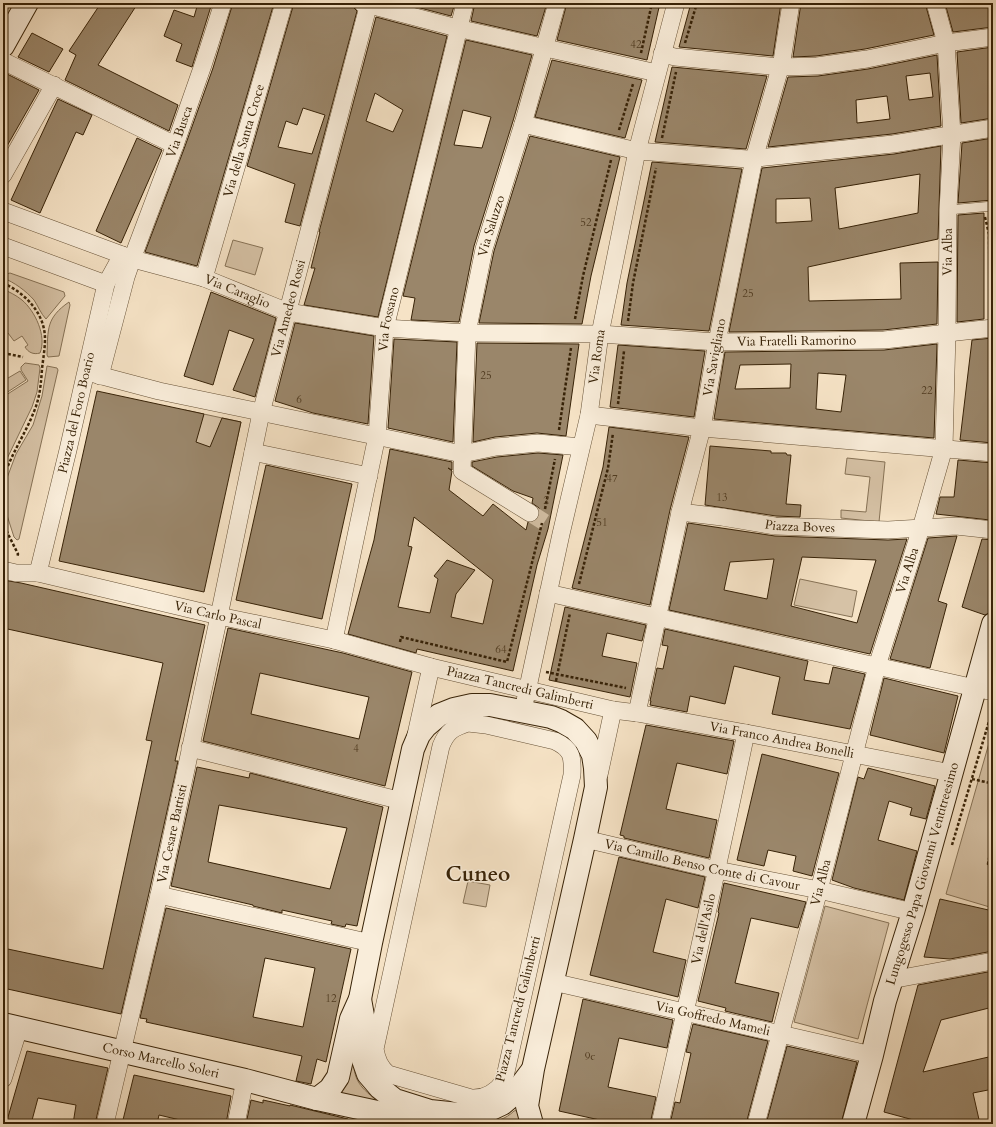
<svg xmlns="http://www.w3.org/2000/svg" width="996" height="1127" font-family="Cardo,serif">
<rect width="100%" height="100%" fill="#f6e3c6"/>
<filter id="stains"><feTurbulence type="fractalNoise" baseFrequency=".005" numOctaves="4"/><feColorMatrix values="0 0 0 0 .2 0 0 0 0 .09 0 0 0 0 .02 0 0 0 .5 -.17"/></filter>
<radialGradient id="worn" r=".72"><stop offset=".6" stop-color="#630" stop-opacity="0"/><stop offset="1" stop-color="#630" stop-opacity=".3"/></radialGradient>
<path fill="#d6c2a6" stroke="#867256" d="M233 240 263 248 255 275 225 266Z
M10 273 64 292 65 296 46 319C41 314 38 306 34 300 26 291 14 282 3 278V275Z
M3 289C9 292 16 295 22 300 35 311 47 336 40 353 33 355 28 352 25 347L28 345 22 336 14 341 8 333 3 335Z
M69 302 70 305 59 356 48 357 47 355C48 329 46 318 69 302Z
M25 363 39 365 40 368 37 392 32 407 3 467V397L28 381 21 370V367Z
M47 366 57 368 58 370 19 539 17 540 14 537 5 509 4 492 7 478 16 454 33 425 42 396Z
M20 371 26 380 3 395V381Z
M185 410 241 422 233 458 178 446Z
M847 458 885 462 879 522 841 518V510L866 512 870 477 845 474Z
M800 579 857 591 852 617 794 605Z
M993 729V908L946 894Z
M468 881 490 885 486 907 463 903Z
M825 906 889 923 858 1039 794 1022Z
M354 1055C352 1081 361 1088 380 1103L339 1093Z
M518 1110 519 1124H484C495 1122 506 1119 514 1111Z"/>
<path fill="#9a866a" stroke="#372207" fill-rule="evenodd" d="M101 3H138L98 65 178 105 169 131 65 80 76 55 69 51Z
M198 3H212L192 67 176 61 182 44 164 36 174 10 194 17Z
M233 3H274L197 266 145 252 184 149 213 68Z
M294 3H352V6L357 11 300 226 285 222 295 184 247 166ZM303 108 325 115 312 154 278 147 286 121 297 125Z
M401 3H455L451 16Z
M475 3H547L537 36 471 21Z
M567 3H660L647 60 557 40Z
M691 3H781L773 56 679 47Z
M801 3H925L934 35 865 49 816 56 793 57Z
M945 3H993V27L953 32Z
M376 17 447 36 378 317 304 305 315 268H311L320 232H319ZM375 93 403 110 393 132 366 121Z
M32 33 63 49 49 72 18 57Z
M466 40 532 55 513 121 474 246 459 322 411 320 415 298 403 296ZM463 110 491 117 482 148 454 145Z
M993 47V118L961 123 957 52Z
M937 55 941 126 892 134 768 147 788 77 818 76 868 69ZM930 73 933 97 909 100 906 76ZM887 96 890 119 857 123 856 100Z
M552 60 642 80 625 138 535 117Z
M672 67 767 76 746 149 655 142Z
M7 74 39 90 3 153V81Z
M58 99 92 115 83 135 76 132 40 213 11 200Z
M530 136 620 157 591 276 582 324 479 323 494 251Z
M137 138 162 150 121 243 96 231Z
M993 138V200L958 203 962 143Z
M941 146 938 239 808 267 809 301 901 299 900 263 938 262 937 324 883 330 729 332 762 168 894 154ZM920 174 918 213 839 229 835 188ZM810 198 812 221 776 223V199Z
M652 162 742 169 709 331 621 325 627 283Z
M984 213V319L957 322 958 215Z
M211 292 276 318 255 397 233 390 254 339 229 330 213 385 184 376Z
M295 323 374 336 368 424 313 413 275 401Z
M993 338V443L960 440 972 340Z
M394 339 457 342 453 442 388 428Z
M477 343 579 344 566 436 537 433 495 437 473 442Z
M937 344 934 438 714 419 725 352 884 350ZM791 364 790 388 735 389 740 365ZM818 373 846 375 841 412 816 409Z
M618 345 705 351 694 417 610 407Z
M97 391 204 414 196 442 210 447 222 418 241 422 204 592 59 561Z
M609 427 689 437 670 510 650 605 572 588 603 467Z
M710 446 771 451V453H786L787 455H791L786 504 801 505 800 517 776 516 705 505Z
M390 449 452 462V470L448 468 452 471 449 490 483 516 493 504 526 530 528 522H535L539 518 540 514 539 508 532 503 533 498 513 491 472 466V462L497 457 538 453 563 455 548 529 537 565 513 671 417 649 416 653 348 634 374 540ZM414 517 493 580 483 624 451 617 456 594 475 570 447 560 434 576 438 579 430 613 398 607 412 547 408 546Z
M958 460 993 463V497H990V520L936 514 940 497H954Z
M266 465 352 484 322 619 236 600Z
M688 523 775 536 888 540 907 539 870 654 669 610ZM802 557 876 560 857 623 791 606ZM774 559 767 599 724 590 730 562Z
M957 536 938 601 947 604 930 668 890 659 928 538Z
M982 539 993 540V608L992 612 985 615 962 607Z
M3 580 21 583 205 625 175 761H178L149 893 121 1014 3 988V948L103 969 152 741 146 740 163 663 3 628Z
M565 607 646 625 642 641 607 633 602 656 637 663 630 697 549 680Z
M228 628 343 653 412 672 385 786 203 741ZM260 673 369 697 359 739 251 714Z
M665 629 808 661 804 680 829 684 833 667 865 674 850 729 772 714 780 677 734 666 725 704 690 696 687 712 650 705 651 701H650L657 668 663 669 668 646 662 645Z
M884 678 958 696 944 753 870 735Z
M646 725 734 741 727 774 677 763 666 809 717 820 709 858 624 838V836L620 835Z
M762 754 839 773 812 876 793 871 796 856 768 850 764 866 737 860Z
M197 767 249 778 250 773 383 807 357 926 346 924 345 927 331 924 332 921 282 910V913L253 906V905L171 886ZM219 805 347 828 330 889 208 862Z
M868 768 935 786 926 819 910 815 912 808 889 801 878 840 917 851 904 900 854 888 832 880 858 777 864 779Z
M619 857 705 877 698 908 666 899 653 952 686 960 678 997 590 975Z
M724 883 806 902 798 928 751 918 735 983 779 993 772 1022 725 1011 726 1008 698 1001 719 913 718 912Z
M940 899 993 911V951L950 959 924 957Z
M166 908 351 949 326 1062 317 1059 311 1084 296 1081 302 1056 146 1022 147 1019 140 1018ZM265 958 315 968 303 1027 253 1017Z
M993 971V1007L941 1020 923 1072 993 1056V1089L973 1093 980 1124H922L921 1122 884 1112 918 985Z
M583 999 673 1020 667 1048 619 1038 608 1087 656 1097 650 1124H618L559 1111Z
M693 1024 768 1041 746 1124H670L675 1102 680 1103 691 1053 686 1052Z
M787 1046 857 1062 841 1124H766Z
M27 1051 108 1068 95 1124H73L76 1105 38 1098 31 1124H6Z
M134 1075 231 1096 226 1124H197L159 1115 157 1124H122Z
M251 1100 263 1103V1100L290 1106V1105L348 1119 347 1124H246Z"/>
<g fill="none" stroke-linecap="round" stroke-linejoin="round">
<path stroke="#d0bca0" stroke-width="17" stroke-dasharray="17 8" stroke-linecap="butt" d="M530 513 549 525"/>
<g stroke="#675237" stroke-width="10">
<path id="lane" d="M948 210 993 206"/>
</g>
<g stroke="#675237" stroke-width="18">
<g id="street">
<path d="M362 3 457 28 657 73"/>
<path d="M662 54 675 57 780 67 817 66 867 59 946 43 993 37"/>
<path d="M3 61 175 145"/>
<path d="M523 124 637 151 748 159 893 144 993 128"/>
<path d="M3 175 54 85"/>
<path id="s1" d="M3 211 133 259 204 278 288 312 385 328 467 333 600 334 717 342 884 340 993 328"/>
<path d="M3 246 106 284"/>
<path id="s2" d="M204 278 284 3"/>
<path d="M87 372 159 391 462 454 496 447 538 443 581 447"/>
<path id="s3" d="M100 376 126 277 135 251 175 145 203 65 223 3"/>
<path d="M589 415 702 428 993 453"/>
<path d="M253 452 369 476"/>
<path id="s4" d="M680 512 722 517 775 526 888 530 956 526 993 530"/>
<path id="s5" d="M530 513 462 471 467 333 484 249 523 124 557 3"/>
<path id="s6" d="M3 570 16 573H38L219 616 334 640 431 667 613 710 637 713 746 733 951 773"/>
<path id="s7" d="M38 573 68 450 106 284 122 255"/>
<path d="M548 593 993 692"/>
<path id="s8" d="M334 640 377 436 385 328 465 3"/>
<path id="s9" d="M525 701 561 534 589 415 600 334 637 151 676 3"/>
<path id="s10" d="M637 713 680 512 702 428 717 342 754 159 782 61 791 3"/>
<path d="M468 723 486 725 555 741C572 749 573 757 572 775L504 1081C496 1092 485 1099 471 1098L388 1074C380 1067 377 1060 375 1049L441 746C447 731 453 728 468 723Z"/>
<path d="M415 739 431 667"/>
<path d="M190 748 402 801"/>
<path d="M599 775 613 710"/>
<path id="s11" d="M585 839 717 870 819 890 913 912"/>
<path d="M159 895 371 943"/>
<path d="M891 980 993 961"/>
<path id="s12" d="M553 982 872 1055"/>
<path d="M3 1079 19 1028"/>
<path id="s13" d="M105 1124 159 895 219 616 261 413 369 3"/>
<path d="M236 1124 245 1080"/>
<path id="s14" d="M660 1124C689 994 719 863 746 733"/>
<path id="s15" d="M756 1124 819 890 877 666 921 528 944 448 947 333 948 210 952 134 946 43 935 3"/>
</g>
</g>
<g stroke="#372207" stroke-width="24">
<g id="secondary">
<path d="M3 46 27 3"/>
<path d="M360 999 365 1027 361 1054 368 1074 380 1088 395 1100 430 1111 468 1115 483 1113 502 1104 515 1093 531 1072"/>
<path id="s16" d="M3 1024 245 1080 317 1099 433 1124"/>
<path d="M317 1099 330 1089 338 1077 351 1019 360 999 371 943 413 749 419 735 426 726 439 715 454 709 472 705H490L551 717 561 721 575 729 586 741 593 755 595 768 596 787 585 839 533 1069 527 1106 532 1124"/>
<path id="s17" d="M853 1124 872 1055 885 1001 913 912 993 624"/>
</g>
</g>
<path stroke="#372207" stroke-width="2.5" stroke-dasharray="3 2" stroke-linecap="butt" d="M685 43 697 3
M641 53 652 3
M619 130 633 84
M662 138 676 72
M985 217 989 234 990 314
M3 283C25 293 45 313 45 339 45 349 43 359 42 369 41 383 40 396 35 409 26 433 11 454 3 479
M575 319 583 276 611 160
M628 321 633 283 656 168
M3 353 23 357
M618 404 624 351
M559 430 571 348
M545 509 555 459
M3 521 8 534 18 554 17 557
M579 584 608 468 613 433
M400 642 401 637 507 662 542 523
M546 672 626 688
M556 681 570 613
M972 779 990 783
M993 779 990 783 993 795
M993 837 988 864 993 871
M952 845 993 708"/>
<use href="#lane" stroke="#f9edda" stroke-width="9"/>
<use href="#street" stroke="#f9edda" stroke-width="17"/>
<use href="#secondary" stroke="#f9edda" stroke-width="22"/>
</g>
<g text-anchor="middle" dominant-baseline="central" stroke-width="3" stroke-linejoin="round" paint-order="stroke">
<g font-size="11" fill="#503b20">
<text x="636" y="44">42</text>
<text x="586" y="222">52</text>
<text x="748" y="293">25</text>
<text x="486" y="375">25</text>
<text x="927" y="390">22</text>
<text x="299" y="399">6</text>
<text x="612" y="478">47</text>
<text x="722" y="497">13</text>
<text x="546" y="500">2</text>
<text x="602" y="522">51</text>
<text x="501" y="649">64</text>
<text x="356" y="748">4</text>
<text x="331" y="998">12</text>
<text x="590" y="1056">9c</text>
</g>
<g font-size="13" fill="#372207" stroke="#f9edda">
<text stroke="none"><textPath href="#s3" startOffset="257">Via Busca</textPath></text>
<text stroke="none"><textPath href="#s2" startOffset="143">Via della Santa Croce</textPath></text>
<text stroke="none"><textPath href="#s5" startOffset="328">Via Saluzzo</textPath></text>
<text stroke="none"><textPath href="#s15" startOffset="898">Via Alba</textPath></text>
<text stroke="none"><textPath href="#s1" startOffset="248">Via Caraglio</textPath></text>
<text stroke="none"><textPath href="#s13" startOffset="836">Via Amedeo Rossi</textPath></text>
<text stroke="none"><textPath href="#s8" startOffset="326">Via Fossano</textPath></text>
<text stroke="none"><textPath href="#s1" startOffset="813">Via Fratelli Ramorino</textPath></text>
<text stroke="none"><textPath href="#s9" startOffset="352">Via Roma</textPath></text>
<text stroke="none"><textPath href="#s10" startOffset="364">Via Savigliano</textPath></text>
<text stroke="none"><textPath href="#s7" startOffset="165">Piazza del Foro Boario</textPath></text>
<text stroke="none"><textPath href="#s4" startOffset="121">Piazza Boves</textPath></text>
<text stroke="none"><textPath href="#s15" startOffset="574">Via Alba</textPath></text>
<text stroke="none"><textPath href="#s6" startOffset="220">Via Carlo Pascal</textPath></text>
<text stroke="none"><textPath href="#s6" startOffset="531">Piazza Tancredi Galimberti</textPath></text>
<text stroke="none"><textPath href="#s6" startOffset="798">Via Franco Andrea Bonelli</textPath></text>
<text stroke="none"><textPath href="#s13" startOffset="298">Via Cesare Battisti</textPath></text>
<text stroke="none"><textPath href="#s11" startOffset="120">Via Camillo Benso Conte di Cavour</textPath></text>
<text stroke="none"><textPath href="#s17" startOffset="260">Lungogesso Papa Giovanni Ventitreesimo</textPath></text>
<text stroke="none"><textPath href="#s15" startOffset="250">Via Alba</textPath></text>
<text stroke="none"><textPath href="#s14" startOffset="200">Via dell'Asilo</textPath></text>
<text transform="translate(518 1009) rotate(-76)">Piazza Tancredi Galimberti</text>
<text stroke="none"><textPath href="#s12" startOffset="164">Via Goffredo Mameli</textPath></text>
<text stroke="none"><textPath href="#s16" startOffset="162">Corso Marcello Soleri</textPath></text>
</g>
<g font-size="21" font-weight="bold" fill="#372207" stroke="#f9edda">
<text x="478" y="874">Cuneo</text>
</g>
</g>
<rect width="996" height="1127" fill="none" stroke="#f6e3c6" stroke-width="16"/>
<rect x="4" y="4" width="988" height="1119" fill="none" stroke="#372207" stroke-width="2"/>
<rect x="8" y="8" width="980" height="1111" fill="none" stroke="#372207"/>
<rect width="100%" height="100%" filter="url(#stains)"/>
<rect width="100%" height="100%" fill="url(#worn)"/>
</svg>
